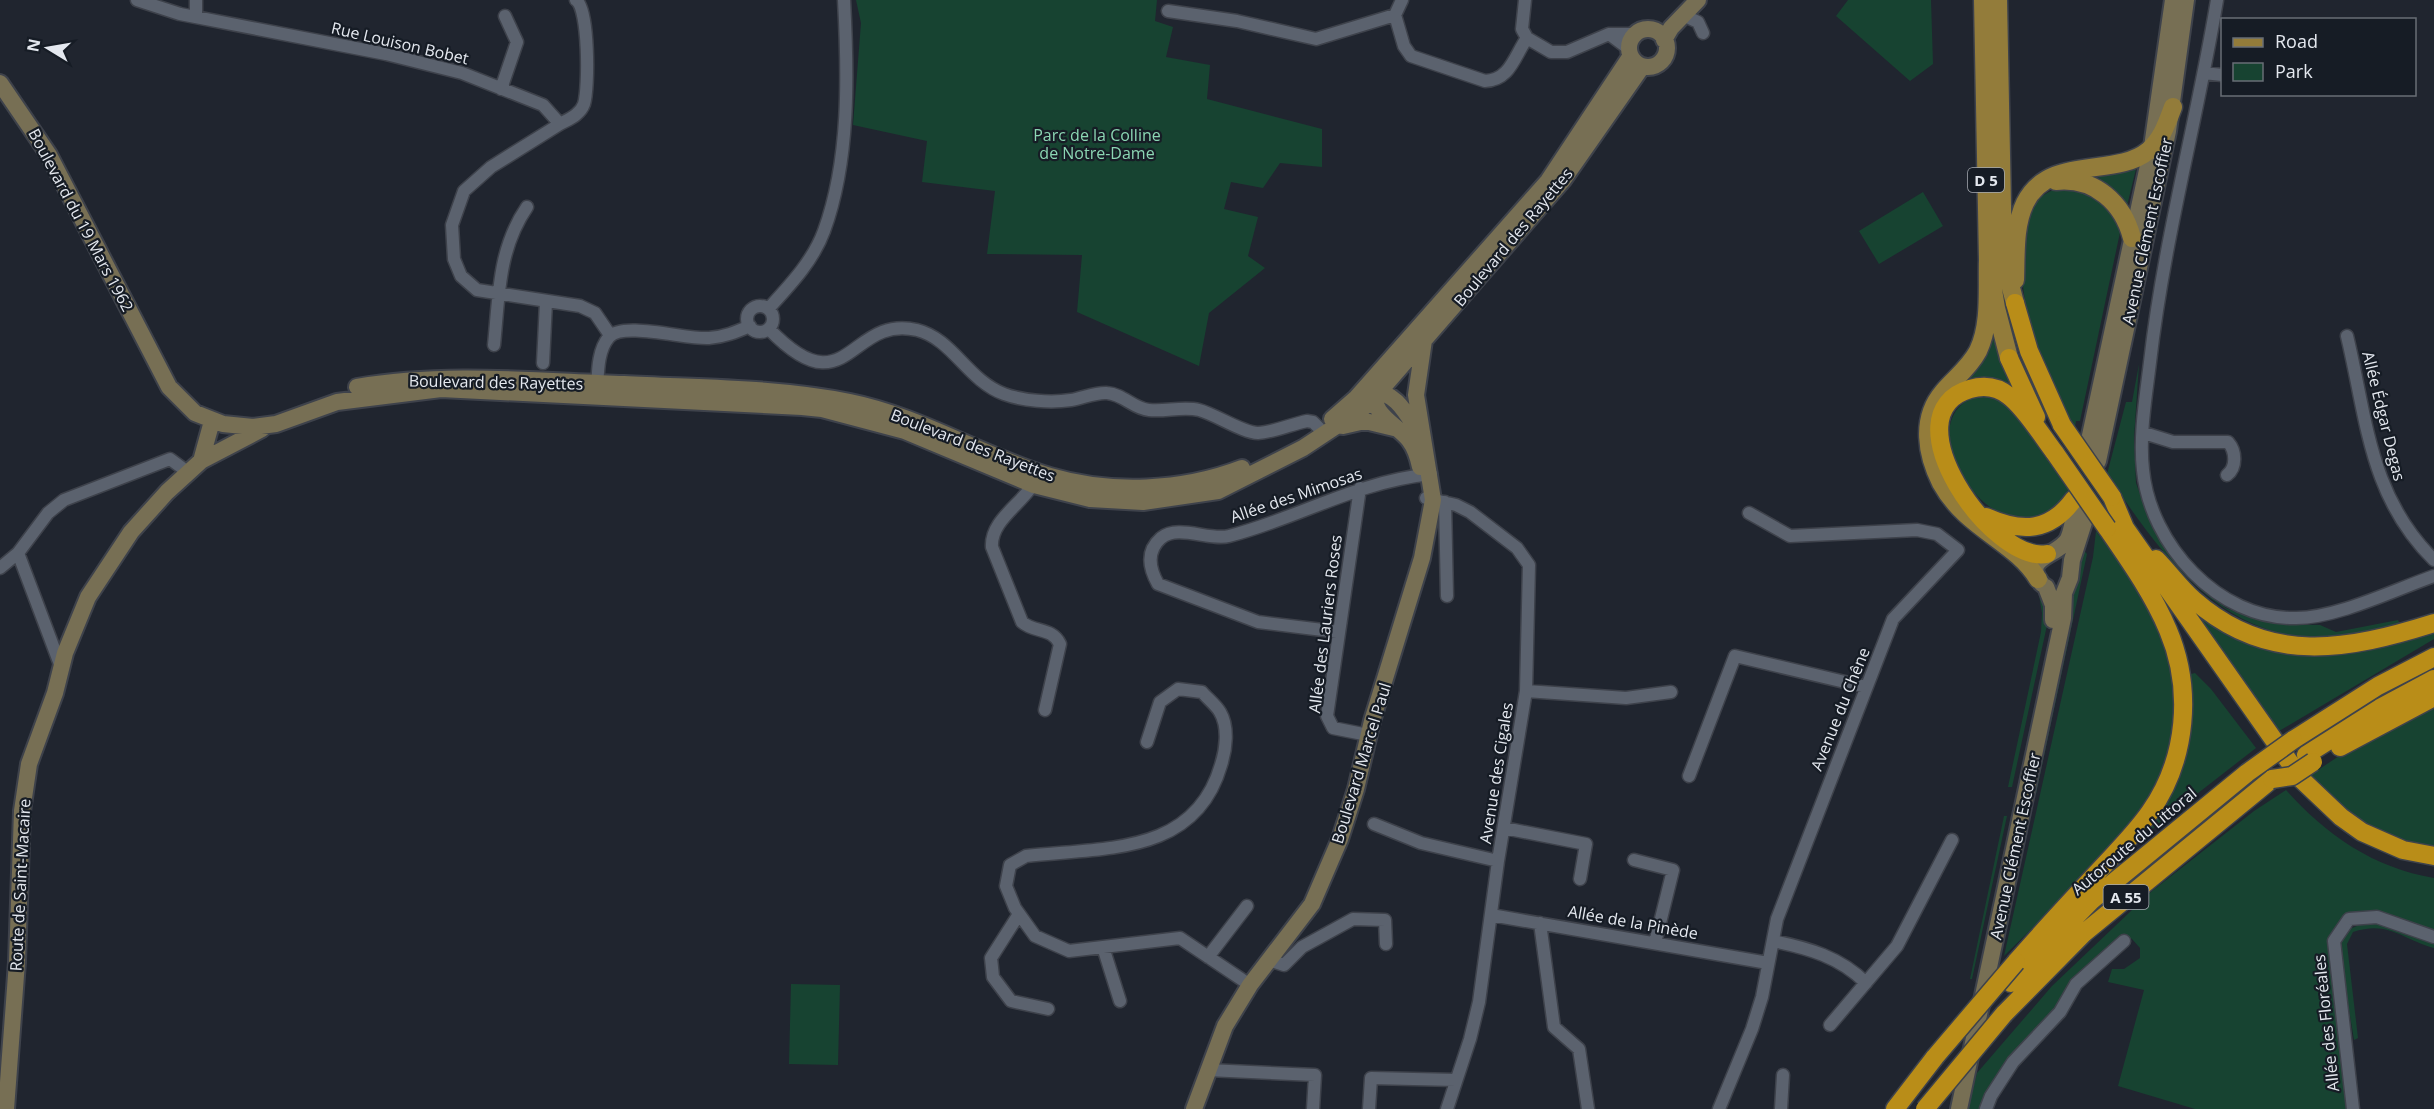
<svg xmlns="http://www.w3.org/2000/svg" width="2434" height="1109" font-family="'Open Sans',sans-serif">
<rect width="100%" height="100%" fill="#20252f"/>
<path fill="#174331" d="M856 0H1157L1155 21 1173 27 1166 57 1210 65 1207 99 1322 129V167L1280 163 1263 188 1231 182 1224 209 1258 217 1248 256 1265 268 1209 313 1199 366 1077 312 1082 255 987 254 995 191 922 182 927 141 853 125 861 23Z
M1848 0H1931L1933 64 1910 81 1836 16Z
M2135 166 2136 169 2126 210 2110 187 2095 175Z
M2055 189 2088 190 2122 223 2080 421H2076L2075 427C2059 401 2043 369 2034 340 2023 305 2013 238 2033 205 2038 197 2047 193 2055 189Z
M1923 192 1943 226 1879 264 1859 231Z
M1991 333 2012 391 1958 386Z
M2139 364 2134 438 2136 483 2152 527 2167 550 2199 588 2226 608 2262 621 2278 624 2320 625 2336 632 2398 620 2400 624C2253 673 2181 586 2107 474L2126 402H2132Z
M1978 395 2000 399 2010 406 2069 491 2067 496 2048 516 2046 512C2039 515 2031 519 2024 519 1971 520 1913 418 1978 395Z
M2096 531 2142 594 2165 639 2176 701 2174 731 2162 775 2143 811 2065 896 2004 956 2093 557Z
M2083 549 2087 554 2036 794 2032 793 2068 600 2078 581V559Z
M2171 586C2200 606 2238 640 2271 650 2306 661 2395 636 2434 628V639L2274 734Z
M2038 589 2049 616 2012 787H2008L2041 632 2042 613Z
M2195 673 2211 689 2256 748 2157 825 2102 875 2153 820 2187 675Z
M2434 702V850C2375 838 2350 815 2306 778L2342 754Z
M2286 790C2326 835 2374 868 2434 878V932C2412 924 2376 902 2353 915 2346 918 2340 925 2335 930L2349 1109H2195L2118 1086 2144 990 2108 982 2112 969H2124L2140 958V948L2132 939 2125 936 2061 1003 1984 1109H1968L1977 1073 2052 986 2152 891 2254 811Z
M2004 816H2007L1972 979H1970Z
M2376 922 2434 942V948C2402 939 2388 920 2353 932L2347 944 2358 1038 2354 1040 2340 955C2340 929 2353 925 2376 922Z
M791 984 840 985 838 1065 789 1064Z"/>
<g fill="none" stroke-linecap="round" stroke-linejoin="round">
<g stroke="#3e424b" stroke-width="15">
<path id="street" d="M137 0 180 14 386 54 462 73 543 105 560 124 491 167 464 191 452 225 454 259 461 276 477 290 580 306 595 313 610 335
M196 0V17
M1525 0 1522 29 1527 38 1551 52H1567L1609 34H1635
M2217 0C2197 121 2164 239 2150 362 2146 396 2139 435 2143 470 2150 544 2218 620 2296 618 2337 618 2394 590 2434 576
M1168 11 1237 21 1316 39 1395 15 1404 46 1411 56 1485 81C1510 80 1514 57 1527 38
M1395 15 1402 0
M1683 15 1698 22 1703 33
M1609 34 1629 49
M2204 73 2222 75
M501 89 517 42 505 16
M560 124C569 119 580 115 584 104 589 88 589 8 576 0
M747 319a13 13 0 1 1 26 0a13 13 0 1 1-26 0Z
M769 308C790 285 813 261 824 231 850 160 848 74 844 0
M769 329C848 411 849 314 917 330 953 339 967 380 1004 394 1023 401 1051 403 1071 400 1083 398 1096 392 1107 393 1123 394 1134 409 1149 410 1165 412 1183 406 1199 410 1215 414 1243 433 1258 433 1274 432 1292 424 1307 421L1313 422 1319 428
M2347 336C2367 419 2369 496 2434 560
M494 345C499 296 498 249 527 207
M543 363 546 302
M597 391C598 374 597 351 609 337 623 321 688 340 709 338 724 337 736 332 750 326
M2144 433 2173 442H2228C2236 451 2237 467 2227 475
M1037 478C1026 502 990 519 992 547L1022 622C1034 633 1052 627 1060 644L1045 710
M1360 488 1327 716 1333 728 1368 735
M1426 498 1456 505 1470 512 1517 548 1529 565 1526 691 1498 861 1479 1002 1470 1039 1447 1109
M1445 502 1447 596
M0 568 18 553
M1339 632 1258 622 1158 584C1149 568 1146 551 1161 538 1178 524 1209 541 1229 536 1299 518 1355 482 1431 474
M61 667 18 553 48 513 64 500 170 459 189 473
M1526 691 1626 698 1671 692
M1147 742 1160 702 1178 689 1202 692C1207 698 1216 705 1220 712 1229 727 1226 750 1221 765 1195 856 1104 847 1026 856L1010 865 1006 886 1015 908 1035 936 1069 951 1180 938 1250 985
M1689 776 1735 656 1866 687
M1374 824 1421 843 1498 861
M1504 828 1586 844 1580 879
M1634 860 1673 870 1655 943
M1019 914 991 958 993 977 1011 1001 1048 1009
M1491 915 1768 963
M1540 923 1554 1027 1579 1049 1588 1109
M1773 941C1808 948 1840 957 1866 983
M1103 947 1120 1001
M1208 957 1247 906
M1269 960 1284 965 1302 947 1353 919 1385 920 1386 944
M1830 1025 1897 946 1952 840
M1208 1070 1315 1075 1313 1109
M1369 1109 1371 1078 1456 1080
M1719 1109 1752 1029 1762 997 1777 919 1893 619 1958 550 1937 534 1917 530 1790 536 1749 513
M1781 1109 1783 1075
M1986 1109 1991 1096 2013 1062 2060 1012 2076 984 2124 941
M2353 1109 2334 941 2349 919 2377 917 2434 937"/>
</g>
<g stroke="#3e424b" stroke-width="20">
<path id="secondary" d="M1629 48a19 19 0 1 1 38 0a19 19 0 1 1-38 0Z
M1664 40 1671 28 1698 0
M0 83 49 155 169 387 195 413 223 424 253 427 276 424 337 402 441 389 802 407 822 409 905 431 1034 485 1090 499 1143 502 1218 491 1303 448 1362 409 1373 399 1563 180 1642 67
M357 387C445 372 534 381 624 384 699 388 776 387 850 402 920 416 982 456 1050 476 1111 494 1182 491 1242 468
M1375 390C1369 413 1397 425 1409 440 1415 448 1418 457 1420 467
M1371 391C1395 391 1406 413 1417 430
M1332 419 1356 398 1548 181 1630 57
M1343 426 1365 421 1394 428
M2088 445 2152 147 2173 0
M201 461 212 421
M2098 461 2168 131 2186 0
M2042 584C2020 557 2059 556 2068 539 2073 528 2074 514 2076 502
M2046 587 2053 605V620
M6 1109 17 962 22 811 29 764 55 693 65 653 88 597 131 532 167 492 201 461 262 429
M1194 1109 1225 1026 1250 985 1312 904 1340 839 1356 789 1372 721 1422 558 1433 500 1416 395 1424 340
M1959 1109 2063 618 2064 593 2070 578 2072 560 2086 516"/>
</g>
<g stroke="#3e424b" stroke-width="21">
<path id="primary" d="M1983 0 1988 260 1996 308 2009 358
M1998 0 2003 258 2015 303
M2056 181C2095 177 2123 203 2132 238
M1988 260C1987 289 1991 324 1978 351 1969 368 1955 378 1943 392 1920 419 1927 455 1941 483 1966 529 2015 541 2038 579
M2015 280C2016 255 2014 226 2025 203 2049 154 2115 178 2148 151 2162 139 2167 123 2173 107"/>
</g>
<g stroke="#3e424b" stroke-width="21">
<path id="highway" d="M2015 303 2029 351 2062 425
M2009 358 2036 417
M2112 497 2125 528 2302 780 2341 817 2362 832 2403 850 2434 856
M1986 517C2022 533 2050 532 2074 499
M2047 554C1992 564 1887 413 1970 389 1984 385 1998 387 2009 396 2025 408 2042 436 2055 453
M2156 559C2169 572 2180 588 2194 600 2269 666 2348 650 2434 623
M2293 740 2378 686 2434 657
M2340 747 2434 697
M2306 755 2380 708 2434 679
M2016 962C2042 932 2069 903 2096 874 2114 854 2134 835 2150 812 2187 759 2193 689 2168 630 2153 594 2129 560 2107 528
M2011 983 2092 900 2247 773
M2004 1014 2084 933 2272 779
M1895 1109 1935 1057"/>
</g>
<use href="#street" stroke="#5b626e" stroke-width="12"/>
<use href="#secondary" stroke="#776f54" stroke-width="16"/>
<use href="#primary" stroke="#937c3a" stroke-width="18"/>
<use href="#highway" stroke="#b98d18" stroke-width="18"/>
<g stroke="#3e424b" stroke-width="21" stroke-linecap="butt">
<path id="highway-bridge" d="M2062 425 2112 497
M2055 453 2107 528
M2247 773 2293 740
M2272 779 2292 776 2313 762
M1935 1057 2016 962
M1925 1109 2004 1014"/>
</g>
<use href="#highway-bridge" stroke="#b98d18" stroke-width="18"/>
</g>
<g text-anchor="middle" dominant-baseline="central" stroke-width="4.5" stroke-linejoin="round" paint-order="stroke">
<g fill="#161c25" stroke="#a6abb2" stroke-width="1.5">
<rect x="1968" y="168" width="36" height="24" rx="4.5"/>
<rect x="2103.5" y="885" width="45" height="24" rx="4.5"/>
</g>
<g font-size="15" font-weight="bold" fill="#e4e8ef">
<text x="1986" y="180">D 5</text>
<text x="2126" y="897">A 55</text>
</g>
<g font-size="16" fill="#e4e8ef" stroke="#161c25">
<text transform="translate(400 43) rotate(13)">Rue Louison Bobet</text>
<text transform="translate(81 220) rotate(62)">Boulevard du 19 Mars 1962</text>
<text transform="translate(2147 231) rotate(-78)">Avenue Clément Escoffier</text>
<text transform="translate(1513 237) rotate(-50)">Boulevard des Rayettes</text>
<text transform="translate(496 382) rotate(1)">Boulevard des Rayettes</text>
<text transform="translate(2384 416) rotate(76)">Allée Édgar Degas</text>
<text transform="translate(973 445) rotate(21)">Boulevard des Rayettes</text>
<text transform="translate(1296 495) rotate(-19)">Allée des Mimosas</text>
<text transform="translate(1325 624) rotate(-83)">Allée des Lauriers Roses</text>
<text transform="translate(1840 709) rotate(-68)">Avenue du Chêne</text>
<text transform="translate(1361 763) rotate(-73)">Boulevard Marcel Paul</text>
<text transform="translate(1496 773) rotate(-81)">Avenue des Cigales</text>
<text transform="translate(2134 841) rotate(-40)">Autoroute du Littoral</text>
<text transform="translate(2015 846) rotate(-78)">Avenue Clément Escoffier</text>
<text transform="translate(20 885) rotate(-87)">Route de Saint-Macaire</text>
<text transform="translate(1633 922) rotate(10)">Allée de la Pinède</text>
<text transform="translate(2326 1023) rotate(-96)">Allée des Floréales</text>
</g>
<g font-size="16" fill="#8bd6b3" stroke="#161c25">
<text x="1097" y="135">Parc de la Colline<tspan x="1097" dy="18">de Notre-Dame</tspan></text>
</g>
</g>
<rect x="2221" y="18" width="195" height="78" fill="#161c25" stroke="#686e76" stroke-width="1.5"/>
<rect x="2233" y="38" width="30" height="9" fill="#937c3a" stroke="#686e76" stroke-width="1.5"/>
<text x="2275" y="48" font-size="18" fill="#e4e8ef">Road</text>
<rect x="2233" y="63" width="30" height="18" fill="#174331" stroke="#686e76" stroke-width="1.5"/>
<text x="2275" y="78" font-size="18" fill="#e4e8ef">Park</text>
<g transform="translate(48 48) rotate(281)" stroke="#161c25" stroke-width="4.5" paint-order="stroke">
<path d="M0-4.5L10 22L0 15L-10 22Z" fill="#e4e8ef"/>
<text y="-9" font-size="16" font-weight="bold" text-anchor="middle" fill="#e4e8ef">N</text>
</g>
</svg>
